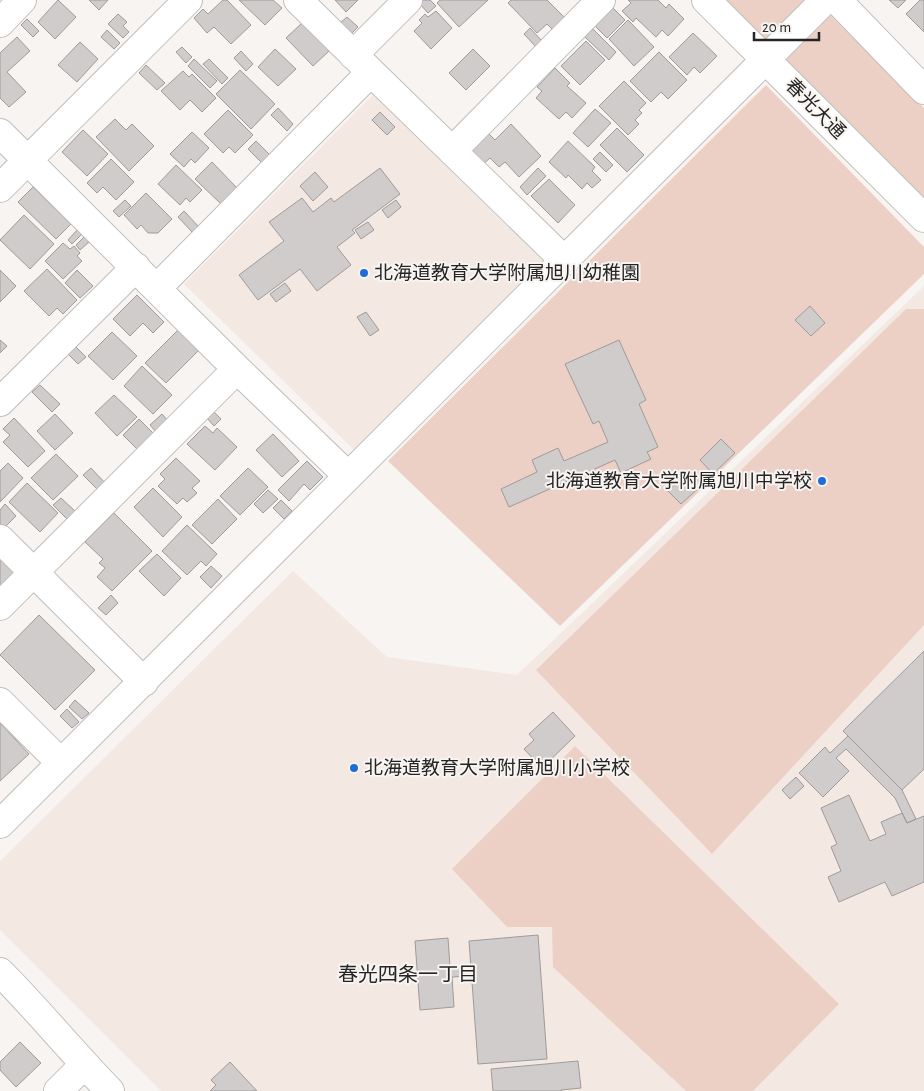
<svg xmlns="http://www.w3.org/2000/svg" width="924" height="1091" font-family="'Alegreya Sans','Noto Sans JP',sans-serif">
<rect width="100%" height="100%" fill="#f7f4f2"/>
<path fill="#f4e8e3" d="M373 95 543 261 354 450 184 284Z
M924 286V1091H161L0 930V861L293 571 387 657 517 675Z"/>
<path fill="#ecd0c5" d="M720 0H815L924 108V204Z
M766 85 924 247V274L560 626 388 461Z
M906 309H924V625L712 854 536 670Z
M575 746 839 1004 753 1091H686L553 967 552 927H507L452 869Z"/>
<path fill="#cfcccb" stroke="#9e9b99" d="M58 0 76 17 55 39 38 22Z
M89 0H108L99 10Z
M223 0H227L251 25 231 44 214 27 207 33 194 18 203 9 208 14Z
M239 0H273L282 8 265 25Z
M335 0H358L346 12Z
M419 0H430L436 6 428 13 418 2Z
M440 0H488L459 27 437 3Z
M511 0H547L566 19 554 31 547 24 537 33 508 3Z
M628 0H658L666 8 669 4 684 19 668 36 662 30 656 37 636 18 633 22 622 11 631 3Z
M889 0H906L898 8Z
M920 0H924V32L906 14Z
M613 8 625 20 607 38 595 26Z
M436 11 452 28 431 49 414 31 422 23 419 20 425 14 428 17Z
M118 14 127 22 123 26 129 32 123 38 108 24Z
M347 17 358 27 351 34 340 23Z
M27 19 39 31 33 37 21 25Z
M628 20 654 47 634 66 609 39Z
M302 23 329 51 313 66 286 38Z
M530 28 543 42 537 48 524 34Z
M593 29 616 52 609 60 585 37Z
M107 30 120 43 114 49 101 37Z
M693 33 717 56 700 73 694 67 687 75 669 57Z
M17 37 30 51 7 72 26 92 9 107 0 98V53Z
M586 41 605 60 580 85 561 66Z
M80 42 98 59 77 82 58 65Z
M182 47 192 57 186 63 176 52Z
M275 49 296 69 278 86 258 67Z
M473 49 490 66 466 90 449 73Z
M241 51 253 64 246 71 234 58Z
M659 52 687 80 668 99 661 92 651 102 630 81Z
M194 59 217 81 210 88 188 66Z
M209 59 228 78 222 84 203 64Z
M146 65 165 83 157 90 139 73Z
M555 68 570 83 567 86 586 103 572 118 566 112 559 119 536 98 542 91 537 87Z
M240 70 275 104 251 129 216 94Z
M183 71 189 77 192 74 216 98 202 112 190 100 180 110 161 91Z
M624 81 646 103 639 110 642 113 635 120 639 124 628 135 599 106Z
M278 108 293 124 287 131 271 115Z
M595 109 611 123 588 147 573 133Z
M228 110 253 135 235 153 229 147 223 153 204 134Z
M380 112 395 127 387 135 372 120Z
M115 119 126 130 132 124 154 146 129 171 96 137Z
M511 124 541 156 519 177 505 162 499 167 490 158 482 165 470 153 489 134 495 140Z
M617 128 644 155 627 172 600 145Z
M83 130 108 154 87 176 62 152Z
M192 132 209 148 195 163 191 159 184 167 170 154Z
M256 141 271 156 263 164 248 149Z
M568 141 595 167 592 171 601 180 592 188 587 183 582 189 568 175 566 178 549 162Z
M600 152 613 165 606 172 593 159Z
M111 159 134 182 116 200 103 187 97 193 87 183Z
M212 162 237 188 221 204 195 179Z
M176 165 202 190 190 202 186 198 180 205 158 184Z
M380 168 400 194 352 230 355 233 337 247 351 265 317 291 300 269 258 300 239 275 284 241 269 222 302 198 313 212 331 198 334 202Z
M538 168 546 176 527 195 520 187Z
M315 172 328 187 313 201 300 186Z
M549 179 575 205 558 223 531 196Z
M33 187 71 224 56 239 18 202Z
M146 193 172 219 158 233H148L141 225 137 229 124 215Z
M125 200 131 206 119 217 113 211Z
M396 200 401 207 388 218 382 210Z
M184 211 199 227 193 233 178 217Z
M24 215 54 244 30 269 0 240Z
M368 222 374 230 361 239 355 230Z
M78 229 83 233 72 244 68 240Z
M85 236 90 241 80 250 76 245Z
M63 243 70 249 74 246 80 253 77 256 82 261 63 279 45 261Z
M47 269 77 300 63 314 57 308 49 316 24 291Z
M0 270 16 286 0 302Z
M77 270 93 286 80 298 65 283Z
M285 283 291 291 276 302 270 294Z
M137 295 164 322 153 333 143 323 130 336 113 319Z
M810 306 825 323 811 336 795 320Z
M366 312 379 330 370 336 357 317Z
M178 330 198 351 166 383 145 363Z
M112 332 137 356 113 380 88 356Z
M0 340 7 346 0 353Z
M619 340 646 400 639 404 658 447 647 452 651 459 621 473 615 460 509 507 501 489 537 472 532 460 558 448 564 461 608 442 599 421 593 424 565 364Z
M76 347 86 357 78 364 68 354Z
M142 366 172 395 153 414 124 386Z
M40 385 60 404 52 412 32 392Z
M114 395 137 417 117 436 95 413Z
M213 411 221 419 214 426 206 417Z
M55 414 73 433 55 450 37 431Z
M162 414 168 421 156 432 150 425Z
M14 418 45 451 28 467 3 442 10 435 3 429Z
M139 419 153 433 137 449 123 435Z
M205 426 213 433 217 428 237 447 215 470 187 444Z
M273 434 299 461 282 477 256 450Z
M721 439 735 453 713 474 700 460Z
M56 454 78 476 53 500 31 478Z
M176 458 200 481 192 488 197 493 187 502 183 498 177 504 158 486 165 479 160 474Z
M307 461 323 477 310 490 304 484 289 501 278 490Z
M8 463 23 478 0 502V471Z
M91 468 107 485 100 492 83 475Z
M248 468 268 487 240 515 220 496Z
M690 471 702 485 681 504 668 491Z
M27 483 58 513 40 532 9 502Z
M153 488 182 517 163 537 134 507Z
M268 490 278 499 263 513 254 504Z
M61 498 76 512 68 520 53 505Z
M218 499 237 519 212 544 192 525Z
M281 500 292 511 284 519 273 508Z
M5 504 16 516 4 528 0 525V510Z
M114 513 152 551 112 591 97 577 105 568 99 563 103 559 85 542Z
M187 525 217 554 206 566 201 561 187 575 162 551Z
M157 554 181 578 164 596 139 571Z
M0 556 16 572 0 588Z
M211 566 222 576 211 588 200 577Z
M111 595 118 603 106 615 98 608Z
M39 615 95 670 55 710 0 655Z
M924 651V769L902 790 843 731Z
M75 700 89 713 82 719 69 707Z
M67 709 79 722 72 728 60 716Z
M553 712 575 736 542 768 524 749 534 740 529 734Z
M0 723 29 754 0 781Z
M848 736 902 790 916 819 907 823 895 798 846 749 836 758 849 771 823 797 799 773 825 747 830 753Z
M796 777 804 786 790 799 782 790Z
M849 795 870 841 886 834 881 822 902 813 907 823 924 816V882L892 896 885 882 839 902 828 877 841 871 831 847 837 844 821 808Z
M538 935 547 1059 478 1064 469 941Z
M448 938 450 967 471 966V976L452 977 454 1007 420 1010 415 941Z
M20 1042 41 1063 16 1087 0 1070V1062Z
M578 1061 581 1088 561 1090V1091H493L491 1069Z
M230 1062 257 1091H210L216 1085 211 1080Z"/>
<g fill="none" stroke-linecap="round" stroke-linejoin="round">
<g stroke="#c1bebc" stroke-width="30">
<path id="minor" d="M298 0 371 72
M706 0 924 218
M837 0 924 90
M0 23 22 0
M353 55 408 0
M0 133 237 369 348 476
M452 151 601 0
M0 188 188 0
M157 288 371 72 565 261
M0 402 136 267
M0 539 144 682
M0 606 237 369
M0 702 61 763
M0 824 825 0
M0 972C38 1010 72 1052 110 1091
M58 1091 84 1065"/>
</g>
<use href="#minor" stroke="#fff" stroke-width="28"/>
</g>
<g fill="#206cd7" stroke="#f7f4f2" stroke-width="2">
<circle cx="364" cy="273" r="5"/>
<circle cx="822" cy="481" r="5"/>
<circle cx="354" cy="768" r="5"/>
</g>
<g text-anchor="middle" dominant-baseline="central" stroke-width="4" stroke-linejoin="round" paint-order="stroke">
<g font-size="19" fill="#262524" stroke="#f7f4f2">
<text transform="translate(815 109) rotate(45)">春光大通</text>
</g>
<g font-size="19" fill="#262524" stroke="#f7f4f2" text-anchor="start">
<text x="374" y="273">北海道教育大学附属旭川幼稚園</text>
<text x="812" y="481" text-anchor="end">北海道教育大学附属旭川中学校</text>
<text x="364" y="768">北海道教育大学附属旭川小学校</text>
</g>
<g font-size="20" fill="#262524" stroke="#f7f4f2">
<text x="408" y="975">春光四条一丁目</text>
</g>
</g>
<path d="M754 32v8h65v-8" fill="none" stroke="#262524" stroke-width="2.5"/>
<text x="762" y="32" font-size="15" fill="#262524" stroke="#f7f4f2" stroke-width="4" paint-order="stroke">20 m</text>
</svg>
